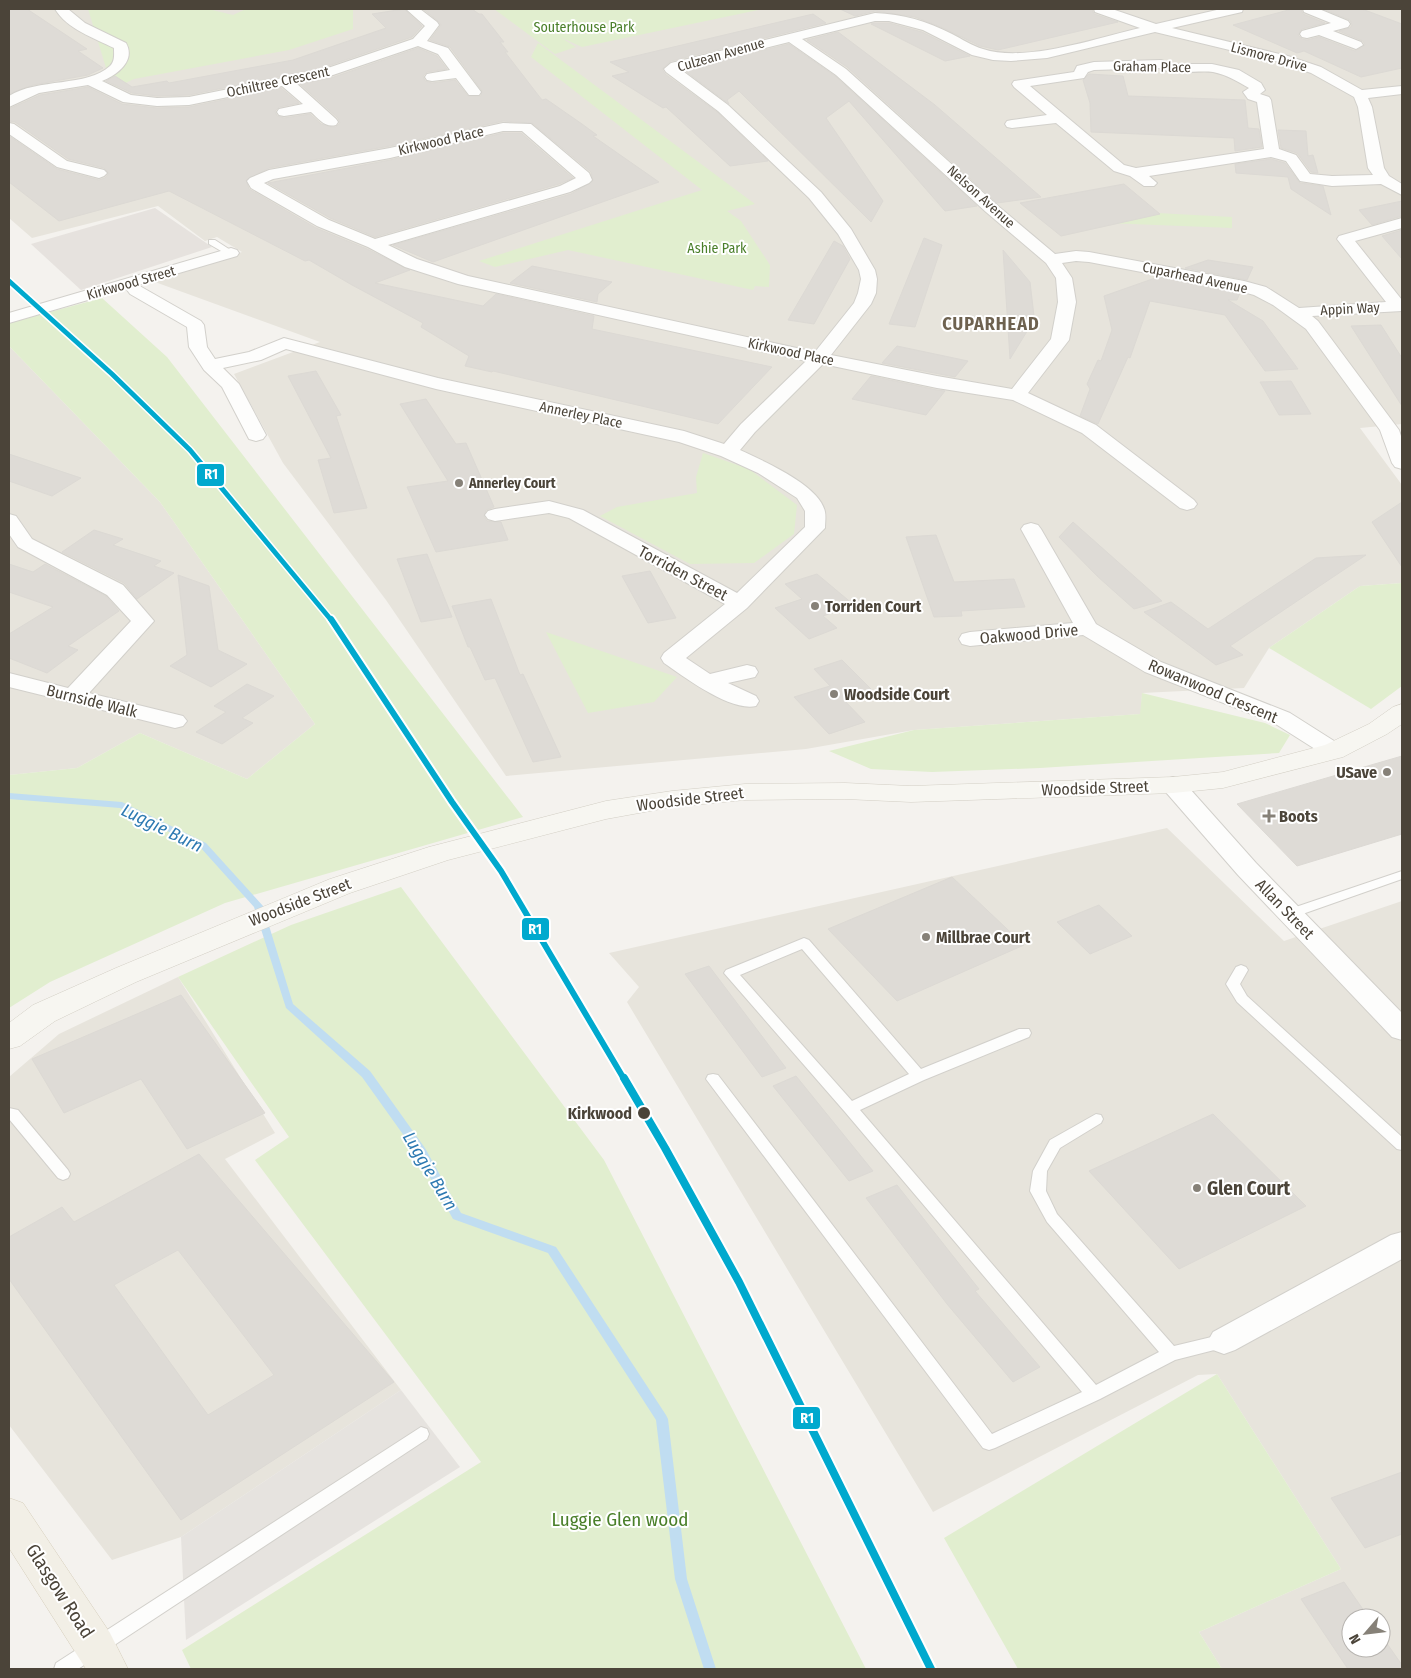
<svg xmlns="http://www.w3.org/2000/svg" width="1411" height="1678" font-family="'Fira Sans Condensed',sans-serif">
<rect width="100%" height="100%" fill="#f4f2ee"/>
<path fill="#e7e4dc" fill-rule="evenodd" d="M9 9H1402V424L1360 428 1402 485V583L1360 586 1269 648 1244 688 1142 693 1141 714 914 730 806 749 506 776 386 600 283 463 234 374 320 342 155 282 242 252 217 237 205 241 158 206 32 238 9 218Z
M9 346 160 502 315 724 247 779 140 733 77 768 9 775Z
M1167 828 1284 941 1402 901V1669H1222L1199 1632 1341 1569 1217 1374 1198 1375 933 1512 627 1002 639 987 609 953ZM1351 1618H1381V1648H1351Z
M178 977 275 1133 225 1159 401 1390 181 1537 112 1560 9 1425V1077L59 1034Z"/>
<path fill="#e6e2de" d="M155 208 212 247 81 290 31 244Z"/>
<path fill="#e1eecf" d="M88 9H208L233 15 246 9H353V29L289 50 134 79 117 87 110 81Z
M494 9H763L582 47 560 37 576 47 555 54Z
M538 43 755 204 727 211 741 221 770 265 769 287 755 286 753 290 568 250 495 267 479 261 702 190 531 57Z
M1157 213 1232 217V228L1106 223Z
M102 298 167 357 523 817 225 903 50 982 9 1008V775L77 768 140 733 247 779 315 724 160 502 9 346V323Z
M703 453 749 469 797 505 794 534 754 563 690 564 600 516 617 507 697 493 696 477Z
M1402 583V686L1371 709 1269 648 1360 586Z
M546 632 677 677 654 702 588 713Z
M1142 693 1265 723 1290 735 1279 753 1040 768 932 772 871 769 829 751 914 730 1140 714Z
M401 887 604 1160 866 1669H191L182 1650 481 1462 255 1160 289 1137 178 977 291 925Z
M1217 1374 1341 1569 1199 1632 1222 1669H1018L944 1538Z"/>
<path fill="#e6e3df" d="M401 1390 460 1467 186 1640 181 1537Z"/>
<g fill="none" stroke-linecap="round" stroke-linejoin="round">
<path fill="#c0ddf1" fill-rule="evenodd" d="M9 793 122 802 206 843 263 906 293 1004 370 1071 425 1148 461 1213 556 1247 666 1415 668 1419 687 1579 716 1669H704L675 1579 656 1420 548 1253 453 1219 417 1154 362 1077 286 1008 254 907 200 847 120 808 9 799Z"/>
</g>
<path fill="#dedbd6" stroke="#dcd9d4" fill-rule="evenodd" d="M9 9H27L87 49 78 51 103 68 88 75 33 85 9 94Z
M404 9 422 26 412 37 322 68 189 95 157 96 132 93 106 81 115 76 132 87 167 81 169 83 293 60 386 28 372 14Z
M423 9H472L479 14H482L504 42H500L508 52H505L542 100 546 99 582 124 597 135 593 136 659 182 433 262 393 245 571 194 593 181 591 172 532 123 503 121 390 146 269 168 246 180 249 189 316 228 367 249 410 270 375 283 483 306 496 294 594 316 592 329 772 367 718 424 493 371 492 372 465 366 469 356 421 327 423 323 352 285 309 260 305 261 169 191 59 221 9 182V136L57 169 99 180 105 178 109 173 104 168 68 159 15 122 9 121V109L40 95 88 87 122 104 157 108 189 107 281 88 299 103 279 107 275 111 277 116 284 118 310 114 321 124 332 127H336L340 123 338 118 300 84 331 78 418 48 437 56 447 69 427 72 423 76 425 81 432 83 455 80 468 96H481L482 91 450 47 430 40 441 25 438 21Z
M840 9H1092L1094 14 1118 22 998 50 980 46 943 28 915 17 875 11 855 16Z
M1292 9H1301L1303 14 1325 23 1302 29 1298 35 1302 39 1307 40 1319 37 1355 51 1365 45 1363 41 1339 31 1350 28 1352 25 1350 20 1323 9H1362L1402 24V68L1361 77 1304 51 1297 53 1233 25Z
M813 14 826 23 671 61 662 69 665 74 717 112 768 161 730 166 666 107 663 108 612 76 629 72 610 62Z
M875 23H889L922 32 970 56 945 61 871 24Z
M838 32 935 105 1041 197 997 203 847 67 807 40Z
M789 44 835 76 977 206 945 211 849 101 826 118 883 201 871 222 739 91 727 100 729 104 684 70Z
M1089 74 1123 76 1128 96 1245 100 1248 128 1259 129 1262 147 1235 151 1234 138 1091 132 1090 103 1083 80Z
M1278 130 1306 131 1308 156 1313 155 1318 173 1311 172 1297 153 1281 148Z
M503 133H521L573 178 559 184 375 237 330 218 268 183 390 160Z
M1271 159 1285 163 1300 183 1323 186 1331 215 1291 189 1288 177 1236 173 1235 164Z
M1124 184 1160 214 1061 236 1020 203Z
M1402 201V216L1372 225 1359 210Z
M1402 230V259L1382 236Z
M924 238 942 245 915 327 889 324Z
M834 241 843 246 850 259 814 324 788 320Z
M1003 250 1030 282 1034 316V320L1010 359Z
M1208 260 1253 267 1247 280 1185 268Z
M532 266 612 282 598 294 597 302 510 283Z
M1158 277 1240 293 1237 300H1228L1263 321 1298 369 1265 371 1225 315 1150 301 1130 358 1128 357 1098 424 1080 416 1090 389 1087 384 1098 360 1101 361 1112 330 1104 296Z
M1381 325 1402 358V406L1351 326Z
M897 346 968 361 955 377 882 363Z
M316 371 341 415 336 416 367 508 334 513 318 460 331 458 288 376Z
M871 376 937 390 945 391 926 415 852 399Z
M1291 381 1311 414 1279 415 1260 382Z
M426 399 456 444 466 443 494 507 486 510 484 516 487 521 501 522 508 540 436 552 407 487 448 481 400 404Z
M9 454 81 478 52 496 9 481Z
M1402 502V567L1372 522Z
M1073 522 1162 601 1134 609 1097 576 1059 537Z
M94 530 123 539 113 545 161 561 154 566 174 573 137 599 124 583 62 552Z
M936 535 954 582 1014 579 1025 607 961 611 962 616 934 617 906 537Z
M427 554 452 617 421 622 397 559Z
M1366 555 1230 646 1243 655 1216 665 1144 612 1171 602 1208 629 1316 558Z
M9 564 33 572 45 564 106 596 119 611 68 646 78 650 47 673 9 658V634L53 607 9 592Z
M650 571 676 618 648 623 622 576Z
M817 574 854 605 823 616 837 628 809 639 775 608 802 599 785 584Z
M178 575 209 586 218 650 247 664 211 687 170 666 187 655Z
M491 599 520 675 523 674 561 757 533 762 495 678 485 680 470 647H468L452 606Z
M842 660 873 691 844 700 865 722 829 734 794 697 830 686 814 669Z
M247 684 274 696 242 718 253 723 222 744 196 732 226 712 214 706Z
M1402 756V834L1297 866 1237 804Z
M952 877 1024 945 897 1001 828 929Z
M1099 905 1132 936 1090 954 1057 922Z
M709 966 786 1068 762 1077 685 974Z
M181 995 265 1113 187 1149 141 1079 64 1113 32 1059Z
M796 1076 873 1171 849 1181 773 1086Z
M1213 1114 1306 1206 1179 1269 1089 1171Z
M199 1154 394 1382 181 1520 9 1279V1237L62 1207 74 1222ZM178 1250 274 1375 208 1415 114 1285Z
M897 1185 979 1289 975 1291 1040 1367 1013 1382 947 1304 866 1198Z
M1402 1472V1534L1365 1548 1331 1498Z
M1344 1582 1369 1618H1351V1648H1381V1635L1402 1665V1669H1348L1301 1599Z"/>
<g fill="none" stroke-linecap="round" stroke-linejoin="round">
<g stroke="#d2d0cb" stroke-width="2">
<path id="lane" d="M209 240H215L235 253 228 255 209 244Z
M1402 871V879L1294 917H1284L1282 914 1284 911Z
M804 938 809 940 921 1069 1019 1029H1029L1031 1033 1029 1037 924 1080 860 1110 1096 1385 1159 1352 1047 1222 1030 1191 1033 1171 1050 1140 1096 1114 1101 1115 1103 1119 1101 1123 1060 1148 1047 1171 1046 1191 1057 1214 1174 1346 1224 1334 1230 1336 1232 1341 1230 1346 1175 1360 1100 1399 995 1448 989 1450 983 1448 706 1079 708 1075 713 1074 718 1075 992 1434 1082 1392 845 1112 724 973 726 970ZM802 949 909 1074 852 1101 740 975Z
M1241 965 1246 967 1248 970 1240 984 1247 996 1402 1137V1150L1397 1149 1237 1002 1226 984 1236 967Z
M9 1108 18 1110 68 1170 70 1174 68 1178 63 1180 58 1178 9 1119Z
M421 1427 427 1429 429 1434 427 1439 78 1669H54L56 1663Z"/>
</g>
<g stroke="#d2d0cb" stroke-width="2">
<path id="street" d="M55 9H68L85 23 126 43C136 61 117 75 102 81L131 95 157 98 189 97 322 70 413 39 425 26 406 9H420L437 22 439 25 427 41 448 48 481 92 479 95H469L456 78 432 81 427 80 425 77 427 74 450 70 438 54 418 46 330 76 296 83 336 119 338 122 336 125C325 128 319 119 311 112L284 116 279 115 277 112 279 109 303 104 282 86 189 105 157 106 123 102 88 85 39 93 9 107V96C37 78 88 87 110 66 115 61 114 55 114 48 94 38 67 29 55 9Z
M1094 9H1112L1156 24 1221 9H1243L1242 12 1172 28 1288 56 1321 67 1362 90 1402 86V94L1368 98 1372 107 1384 168 1389 176 1402 184V195L1381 184 1332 186 1300 181 1286 161 1271 157 1149 176 1157 183 1154 186H1144L1130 176 1114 171 1056 123 1012 128 1007 127 1005 124 1007 121 1012 120 1047 115 1014 87 1012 84 1014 81 1074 72 1077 66 1094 62 1161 60 1172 64H1212L1239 70 1261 83 1265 90 1260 94 1269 97 1271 100 1279 149 1296 155 1310 174 1332 176 1373 175 1368 168 1358 107 1354 97 1311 73 1279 62 1155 32 1047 58 1011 61 993 60 972 55 923 30 889 21H875L802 39 846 69 998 206 1055 254 1076 251 1089 252 1244 281 1266 287 1299 308 1386 302 1337 239 1339 236 1402 218V228L1355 241 1402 300V311L1312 316 1318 321 1399 430 1402 439V469L1395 467 1392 463 1380 430 1306 329 1273 305 1254 295 1236 290 1089 262 1076 261 1062 263 1072 278 1076 302 1069 340 1028 393 1096 425 1194 500 1197 504 1194 508 1187 510 1180 508 1082 433 1013 400 937 388 823 364 755 432 740 450C763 461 820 485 825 512 826 517 825 523 825 528L747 608 686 658 710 674 747 665 755 667 758 672 755 677 728 683 756 696 759 701 756 706C731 712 684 677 664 663L661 658 664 653 725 604 569 518 549 513 495 521 488 519 485 515 488 511 495 509 549 501 583 510 737 593 805 527V511L797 498 758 473 721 456 679 442 436 389 286 349 261 360 223 368 239 384 266 435 263 439 256 441 249 439 222 387 204 370 189 347 187 327 130 294 127 290 129 288 9 323V313L231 248 237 250 239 253 237 256 138 285 201 321 204 325 207 347 215 359 249 352 284 338 438 378 684 431 724 444 741 424 806 361 458 284 405 267 368 247 317 226 251 188 247 181 250 178 269 170 390 148 503 123 531 124 589 173 592 180 589 183 570 192 388 245 417 259 468 276 815 352 854 303 858 293 861 279 859 270 838 234 809 198 718 111 666 72 664 69 671 63 875 13C903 14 927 21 952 34 962 39 972 46 983 49 1025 63 1097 38 1140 28L1095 12ZM789 42 836 75 986 212 1046 263 1056 278 1058 302 1051 339 1012 389 937 376 831 355 871 304 876 293 877 279 875 270 851 229 821 192 728 105 680 69ZM1159 68C1176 76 1195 70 1213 72 1227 75 1237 81 1249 88L1243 92 1248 99 1257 102 1264 149 1136 168 1124 165 1030 86 1084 78 1088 72 1094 70ZM503 131H522L576 178 560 186 375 239 329 220 264 183 273 179 390 158Z
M1303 9H1319L1348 21 1350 24 1348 27 1333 31 1361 42 1363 45 1356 49 1319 35 1307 38 1302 37 1300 34 1302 31 1331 23 1304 12Z
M9 123 14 124 67 161 104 170 107 173 104 176 99 178 57 167 9 134Z
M9 514 16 516 32 539 123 585 154 621 89 693 183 716 187 721 183 726 175 728 9 687V673L68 688 131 621 107 595 18 547 9 534Z
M1031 523 1038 525 1041 529 1096 624 1161 662 1290 713 1342 746 1346 751 1342 756 1334 758 1326 756 1274 723 1145 672 1083 635 970 646 962 644 959 639 962 634 970 632 1073 623 1021 529 1024 525Z
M1173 777 1182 780 1256 863 1402 1013V1040L1392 1037 1238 875 1164 790 1161 785 1164 780Z
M1402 1232V1259L1235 1350 1224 1354 1213 1350 1208 1341 1213 1332 1391 1235Z"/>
</g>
<g stroke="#d3cfc5" stroke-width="1">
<path id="secondary" d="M1402 704V724L1387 734 1343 757 1223 788 1173 793 911 802 845 799 745 800 672 807 606 819 448 860 350 893 136 982 55 1021 20 1046 9 1049V1023L33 1005 116 968 330 879 429 847 606 801 672 791 745 784 845 783 911 786 1173 777 1223 772 1325 745 1369 724 1393 707Z"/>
</g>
<g stroke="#d6cebb" stroke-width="1">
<path id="primary" d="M9 1498 23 1503 110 1633 128 1669H86L9 1548Z"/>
</g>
<use href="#lane" fill="#fdfdfc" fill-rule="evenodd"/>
<use href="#street" fill="#fdfdfc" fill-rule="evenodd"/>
<use href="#secondary" fill="#f7f6f1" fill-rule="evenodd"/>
<use href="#primary" fill="#f2efe6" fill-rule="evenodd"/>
<g stroke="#fff" stroke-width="8">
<path id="rail-1-far2" d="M9 281 112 374 190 450 332 621"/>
</g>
<g stroke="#fff" stroke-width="10">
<path id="rail-1-far1" d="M331 619 452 802 501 871 624 1079"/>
</g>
<g stroke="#fff" stroke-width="12">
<path id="rail-1" d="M624 1078 665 1148 739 1282 931 1669"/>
</g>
<use href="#rail-1-far2" stroke="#00a9ce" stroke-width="5"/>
<use href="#rail-1-far1" stroke="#00a9ce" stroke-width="6"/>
<use href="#rail-1" stroke="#00a9ce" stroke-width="8"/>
</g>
<g fill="#868178" stroke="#fff" stroke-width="2">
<circle cx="459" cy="483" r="5"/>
<circle cx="815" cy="606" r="5"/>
<circle cx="834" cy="694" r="5"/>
<circle cx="1387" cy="772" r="5"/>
<path d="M1266.5 808.5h5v5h5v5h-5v5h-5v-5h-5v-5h5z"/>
<circle cx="926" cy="937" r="5"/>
<circle cx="1197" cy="1188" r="5"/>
</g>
<circle fill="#4b4439" stroke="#fff" stroke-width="2" cx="644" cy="1113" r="7"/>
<g text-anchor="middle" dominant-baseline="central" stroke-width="4" stroke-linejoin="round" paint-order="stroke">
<g font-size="14" fill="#4a7f2a" stroke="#fff">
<text x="584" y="27">Souterhouse Park</text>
<text x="717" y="248">Ashie Park</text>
</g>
<g font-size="14" fill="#4b4439" stroke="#fff">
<text transform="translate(721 55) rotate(-16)">Culzean Avenue</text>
<text transform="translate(1269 57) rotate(15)">Lismore Drive</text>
<text transform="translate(1152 67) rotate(1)">Graham Place</text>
<text transform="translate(278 82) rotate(-12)">Ochiltree Crescent</text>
<text transform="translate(441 141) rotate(-13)">Kirkwood Place</text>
<text transform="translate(981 197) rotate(42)">Nelson Avenue</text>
<text transform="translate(1195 278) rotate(12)">Cuparhead Avenue</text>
<text transform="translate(131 283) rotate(-16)">Kirkwood Street</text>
<text transform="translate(1350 309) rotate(-3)">Appin Way</text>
<text transform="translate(791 352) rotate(12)">Kirkwood Place</text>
<text transform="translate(581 415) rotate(12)">Annerley Place</text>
</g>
<g font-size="14" font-weight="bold" fill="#4b4439" stroke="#fff" text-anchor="start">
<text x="469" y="483">Annerley Court</text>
</g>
<g font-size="16" fill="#4b4439" stroke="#fff">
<text transform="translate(683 573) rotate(28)">Torriden Street</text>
<text transform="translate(1029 634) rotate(-5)">Oakwood Drive</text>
<text transform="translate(1213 691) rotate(23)">Rowanwood Crescent</text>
<text transform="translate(92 701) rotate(14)">Burnside Walk</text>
<text transform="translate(1095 788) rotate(-2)">Woodside Street</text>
<text transform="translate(690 799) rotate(-7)">Woodside Street</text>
<text transform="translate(300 902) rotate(-21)">Woodside Street</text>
<text transform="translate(1285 909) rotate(46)">Allan Street</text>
</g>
<g font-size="16" font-weight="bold" fill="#4b4439" stroke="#fff" text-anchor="start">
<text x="825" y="606">Torriden Court</text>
<text x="844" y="694">Woodside Court</text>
<text x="1377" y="772" text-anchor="end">USave</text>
<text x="1279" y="816">Boots</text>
<text x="936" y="937">Millbrae Court</text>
</g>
<g font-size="16" font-weight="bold" fill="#4b4439" stroke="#fff" text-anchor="end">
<text x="632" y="1113">Kirkwood</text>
</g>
<g font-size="18" font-weight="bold" letter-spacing="1" fill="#6e6250" stroke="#fff">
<text x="991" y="324">CUPARHEAD</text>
</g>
<g font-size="18" font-style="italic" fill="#2e7ab2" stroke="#fff">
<text transform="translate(162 828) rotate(26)">Luggie Burn</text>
<text transform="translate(430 1171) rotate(59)">Luggie Burn</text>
</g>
<g font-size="19" font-weight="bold" fill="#4b4439" stroke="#fff" text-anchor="start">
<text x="1207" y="1188">Glen Court</text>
</g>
<g font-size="19" fill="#4a7f2a" stroke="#fff">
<text x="620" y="1519">Luggie Glen wood</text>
</g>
<g font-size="19" fill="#4b4439" stroke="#fff">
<text transform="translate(60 1591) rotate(57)">Glasgow Road</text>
</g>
</g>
<g stroke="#fff" stroke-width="2">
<rect x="196" y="463" width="29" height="24" rx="5" fill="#00a9ce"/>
<rect x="521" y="917" width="29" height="24" rx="5" fill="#00a9ce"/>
<rect x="792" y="1406" width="29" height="24" rx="5" fill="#00a9ce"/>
</g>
<g font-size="14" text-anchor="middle" font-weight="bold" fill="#fff">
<text x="211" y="479">R1</text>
<text x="535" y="934">R1</text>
<text x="807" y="1423">R1</text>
</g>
<rect width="1411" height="1678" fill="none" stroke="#4b4439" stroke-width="20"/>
<g transform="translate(1366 1633) rotate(242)"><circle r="24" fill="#ffffff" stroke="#b7b4b0"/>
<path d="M0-4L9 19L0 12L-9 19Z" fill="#868178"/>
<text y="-8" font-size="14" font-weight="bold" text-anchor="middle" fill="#4b4439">N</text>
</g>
</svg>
